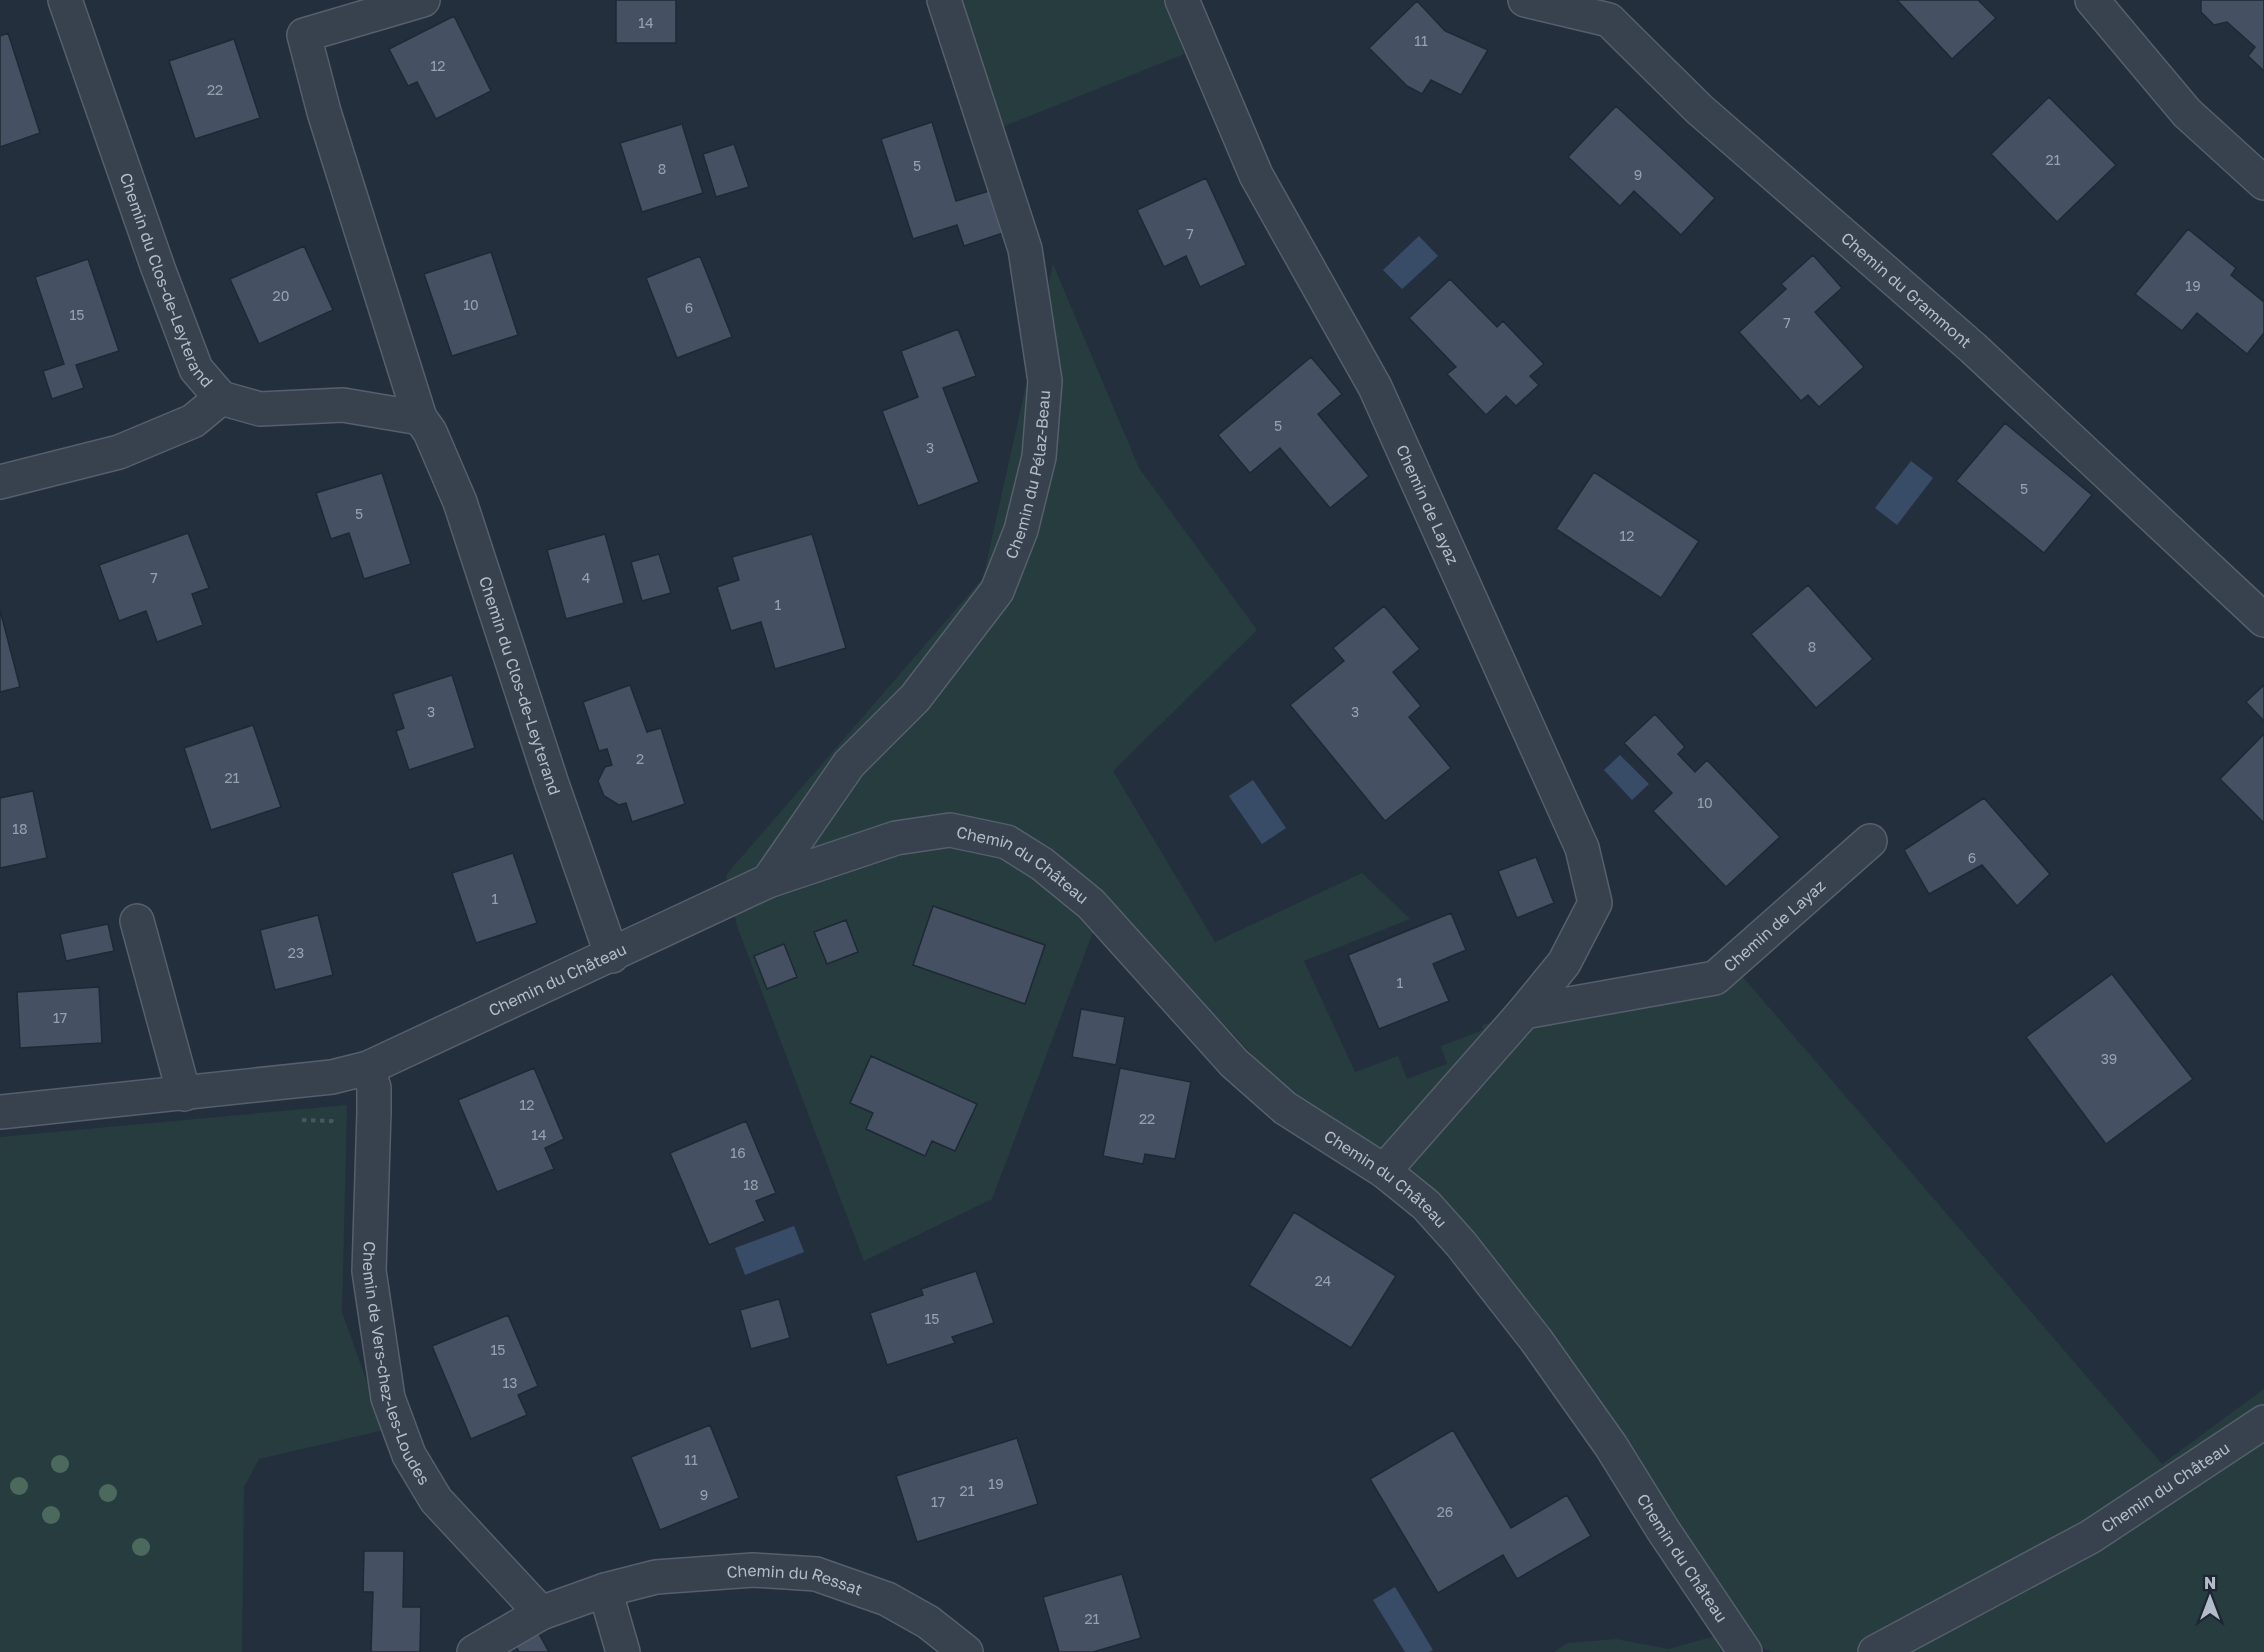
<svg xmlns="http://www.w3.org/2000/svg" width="2264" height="1652" font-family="'Golos Text',sans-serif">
<rect width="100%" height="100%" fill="#242f3e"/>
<path fill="#263c3f" d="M957 0H1167L1184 54 997 129Z
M1053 264 1139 468 1257 630 1113 771 1215 942 1362 873 1410 919 1304 961 1355 1072 1398 1056 1407 1079 1447 1064 1441 1046 1483 1030 1482 1025 1736 969 2162 1464 2264 1389V1652H1771L1761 1647 1732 1615 1630 1451 1494 1259 1404 1166 1292 1096 1105 900 992 1199 864 1261 737 926 726 875 983 578Z
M347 1105 342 1312 384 1430 259 1459 244 1487 242 1652H0V1137Z
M1715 1636 1721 1652H1554L1567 1643 1616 1639 1668 1649Z"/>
<path fill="#394c67" d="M1419 236 1438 256 1402 289 1383 270Z
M1911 461 1933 478 1897 525 1875 508Z
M1620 755 1649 784 1632 800 1604 770Z
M1253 780 1286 828 1262 844 1229 796Z
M794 1226 804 1252 745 1275 735 1248Z
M1395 1587 1433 1650 1429 1652H1405L1373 1600Z"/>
<path fill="#455162" stroke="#1f2835" stroke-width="1.5" d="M616 0H676V43H616Z
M1897 0H1978L1996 18 1952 59Z
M2201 0H2264V71L2248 56 2255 47 2227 22 2214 25 2201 12Z
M1417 1 1445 31 1488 50 1461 95 1431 80 1422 94 1407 86 1369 48Z
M454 16 491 91 436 119 417 82 408 86 389 49Z
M8 33 40 133 0 147V36Z
M234 39 260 118 195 139 169 61Z
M2049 97 2116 165 2057 222 1991 154Z
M1616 106 1715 198 1681 235 1634 191 1620 206 1568 157Z
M932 122 956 201 989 191 1003 233 964 246 957 225 913 239 881 139Z
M682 124 703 193 642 212 620 143Z
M734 144 749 187 716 197 703 154Z
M1206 178 1246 265 1200 287 1186 256 1164 267 1137 210Z
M2188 229 2236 268 2231 275 2264 302V333L2247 354 2197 313 2182 331 2135 294Z
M304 246 333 310 259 344 230 279Z
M491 252 518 335 452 356 424 274Z
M1813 255 1842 288 1815 312 1864 367 1819 407 1808 395 1801 401 1739 332 1786 289 1781 284Z
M700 256 732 337 677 358 646 278Z
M88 259 119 351 76 365 84 388 52 399 43 371 64 364 35 277Z
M1450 279 1497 327 1503 321 1544 364 1530 376 1539 385 1516 406 1506 396 1486 415 1447 374 1456 367 1409 318Z
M958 329 976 376 943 388 979 482 918 506 882 411 918 397 901 351Z
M1311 357 1342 394 1318 414 1369 476 1330 508 1280 448 1250 473 1218 435Z
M2005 423 2092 495 2044 553 1956 481Z
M1594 472 1699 541 1661 598 1556 529Z
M382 473 411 564 364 579 349 533 331 539 316 493Z
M188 533 209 588 192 594 203 625 157 642 146 611 119 621 99 565Z
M605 534 624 603 566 619 547 550Z
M812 534 846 648 775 669 761 622 731 631 717 587 739 580 732 557Z
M659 554 671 593 642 601 631 562Z
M1808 585 1873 659 1816 708 1751 634Z
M1384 606 1420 649 1393 672 1421 706 1409 717 1451 768 1385 821 1290 705 1344 661 1333 648Z
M0 610 20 687 0 692Z
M452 675 475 748 409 770 396 731 404 728 393 694Z
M630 685 647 732 661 728 685 804 632 822 626 803 619 805 604 796 598 781 605 767 612 765 607 749 599 751 583 702Z
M2264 685V721L2246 702Z
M1655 714 1685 747 1678 754 1695 772 1707 760 1780 837 1726 887 1653 811 1672 793 1624 743Z
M253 725 281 807 211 830 184 748Z
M2264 734V823L2220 779Z
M33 791 47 858 0 868V798Z
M1984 798 2050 874 2017 906 1982 865 1929 894 1904 850Z
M513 853 537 923 476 943 452 873Z
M1536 857 1554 903 1517 918 1498 871Z
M933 906 1045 945 1025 1004 913 965Z
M1451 913 1466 950 1433 964 1449 1001 1379 1029 1348 955Z
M318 915 333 975 275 990 260 930Z
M846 920 858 952 827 964 814 932Z
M108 924 114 951 66 961 60 934Z
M784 944 797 977 767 989 754 956Z
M2112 974 2193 1079 2106 1144 2026 1037Z
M99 987 102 1043 20 1048 17 992Z
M1081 1009 1125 1017 1116 1065 1072 1057Z
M871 1056 977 1104 955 1151 932 1141 925 1156 866 1129 873 1113 850 1103Z
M534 1068 564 1139 545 1148 554 1169 497 1192 458 1100Z
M1120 1068 1191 1082 1175 1159 1145 1154 1143 1164 1103 1156Z
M746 1121 776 1193 756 1201 765 1221 709 1245 670 1153Z
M1294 1212 1396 1276 1351 1348 1249 1285Z
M976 1271 994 1323 952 1337 955 1343 887 1365 870 1313 923 1295 921 1289Z
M779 1299 790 1338 751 1349 740 1310Z
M508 1315 538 1386 518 1395 527 1415 471 1439 432 1346Z
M710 1425 739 1498 660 1530 631 1457Z
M1453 1430 1511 1528 1567 1495 1591 1536 1517 1579 1503 1555 1438 1593 1370 1479Z
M1017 1438 1038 1504 917 1542 896 1476Z
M364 1551H404L403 1607H421L420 1652H371L373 1592H363Z
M1122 1574 1141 1638 1093 1652H1059L1043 1597Z
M538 1632 549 1652H519L515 1644Z"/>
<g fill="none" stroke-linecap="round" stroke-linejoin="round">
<g stroke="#565f6c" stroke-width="36">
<g id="minor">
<path id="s1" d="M65 0 158 268 196 369 221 398 260 409 343 405 420 418 430 432 460 502 552 784 612 956"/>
<path id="s2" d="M1182 0 1256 175 1375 387 1582 848 1595 903 1564 963 1524 1012 1384 1171"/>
<path id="s3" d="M1525 0 1609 20 1699 109 1973 348 2264 620"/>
<path d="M2092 0 2187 113 2264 183"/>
<path d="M420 418 324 112 304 35 423 0"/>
<path d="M0 482 119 452 193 421 221 398"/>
<path id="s4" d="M768 881 849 764 915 698 997 591 1021 530 1039 457 1045 381 1025 249 944 0"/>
<path d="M137 921 184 1094"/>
<path id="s5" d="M1524 1012 1715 978 1870 841"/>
<path id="s6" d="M368 1068 374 1088V1112L369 1271 388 1398 409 1455 436 1500 541 1613"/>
<path id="s7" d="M0 1112 332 1077 368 1068 768 881 896 838 950 830 1007 842 1042 864 1091 904 1234 1063 1285 1108 1384 1171 1426 1205 1461 1244 1536 1340 1611 1446 1663 1530 1745 1652"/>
<path d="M605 1590 623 1652"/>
<path id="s8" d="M474 1652 541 1613 605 1590 656 1577 753 1570 816 1574 887 1599 928 1622 966 1652"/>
<path id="s9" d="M1875 1652 2090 1537 2264 1422"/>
</g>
</g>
<path stroke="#44595c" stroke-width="4" stroke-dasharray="4.5 4.5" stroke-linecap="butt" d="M302 1120 332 1121 336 1123"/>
<use href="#minor" stroke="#38414e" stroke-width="33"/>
</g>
<g fill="#4b6a5d">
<circle cx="60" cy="1464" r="9"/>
<circle cx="19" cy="1486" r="9"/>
<circle cx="108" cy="1493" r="9"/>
<circle cx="51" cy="1515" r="9"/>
<circle cx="141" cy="1547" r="9"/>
</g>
<g text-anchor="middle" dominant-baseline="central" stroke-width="4.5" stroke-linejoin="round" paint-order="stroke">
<g font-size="14" fill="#98a1af">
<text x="646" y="22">14</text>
<text x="1421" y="40">11</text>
<text x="438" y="65">12</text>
<text x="215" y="89">22</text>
<text x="2053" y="159">21</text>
<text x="917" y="165">5</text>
<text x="662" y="168">8</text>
<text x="1638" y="174">9</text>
<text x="1190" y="233">7</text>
<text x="2193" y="285">19</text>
<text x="281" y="295">20</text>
<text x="471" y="304">10</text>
<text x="689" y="307">6</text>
<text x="77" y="314">15</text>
<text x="1787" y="322">7</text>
<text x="1278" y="425">5</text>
<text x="930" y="447">3</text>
<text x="2024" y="488">5</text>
<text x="359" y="513">5</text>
<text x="1627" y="535">12</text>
<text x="154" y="577">7</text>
<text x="586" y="577">4</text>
<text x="778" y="604">1</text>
<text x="1812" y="646">8</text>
<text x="431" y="711">3</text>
<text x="1355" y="711">3</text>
<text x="640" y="758">2</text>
<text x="232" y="777">21</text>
<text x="1705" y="802">10</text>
<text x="20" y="828">18</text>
<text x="1972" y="857">6</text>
<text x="495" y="898">1</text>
<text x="296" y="952">23</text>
<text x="1400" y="982">1</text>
<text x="60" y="1017">17</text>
<text x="2109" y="1058">39</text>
<text x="527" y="1104">12</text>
<text x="1147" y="1118">22</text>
<text x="539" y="1134">14</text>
<text x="738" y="1152">16</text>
<text x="751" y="1184">18</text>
<text x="1323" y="1280">24</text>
<text x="932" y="1318">15</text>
<text x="498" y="1349">15</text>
<text x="510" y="1382">13</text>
<text x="691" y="1459">11</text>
<text x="996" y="1483">19</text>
<text x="967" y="1490">21</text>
<text x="704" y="1494">9</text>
<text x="938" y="1501">17</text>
<text x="1445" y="1511">26</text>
<text x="1092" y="1618">21</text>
</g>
<g font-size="16" fill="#b4bcc9" stroke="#1d2633">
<text stroke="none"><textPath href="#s1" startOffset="298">Chemin du Clos-de-Leyterand</textPath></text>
<text stroke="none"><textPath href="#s3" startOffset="488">Chemin du Grammont</textPath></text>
<text stroke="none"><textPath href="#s4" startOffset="492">Chemin du Pélaz-Beau</textPath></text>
<text stroke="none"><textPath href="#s2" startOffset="562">Chemin de Layaz</textPath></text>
<text stroke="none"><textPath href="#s1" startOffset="918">Chemin du Clos-de-Leyterand</textPath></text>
<text stroke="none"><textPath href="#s7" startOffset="1084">Chemin du Château</textPath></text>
<text stroke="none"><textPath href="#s5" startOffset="273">Chemin de Layaz</textPath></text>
<text stroke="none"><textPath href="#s7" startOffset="580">Chemin du Château</textPath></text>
<text stroke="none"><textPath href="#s7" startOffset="1570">Chemin du Château</textPath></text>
<text stroke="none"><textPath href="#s6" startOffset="300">Chemin de Vers-chez-les-Loudes</textPath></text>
<text stroke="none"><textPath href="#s9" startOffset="334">Chemin du Château</textPath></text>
<text stroke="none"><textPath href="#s7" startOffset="2055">Chemin du Château</textPath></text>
<text stroke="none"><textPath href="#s8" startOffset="338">Chemin du Ressat</textPath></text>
</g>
</g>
<g transform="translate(2210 1598)" stroke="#1d2633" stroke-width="4.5" paint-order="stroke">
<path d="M0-4.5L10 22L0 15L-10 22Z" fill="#b4bcc9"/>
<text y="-9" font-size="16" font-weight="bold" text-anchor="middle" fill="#b4bcc9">N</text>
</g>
</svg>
